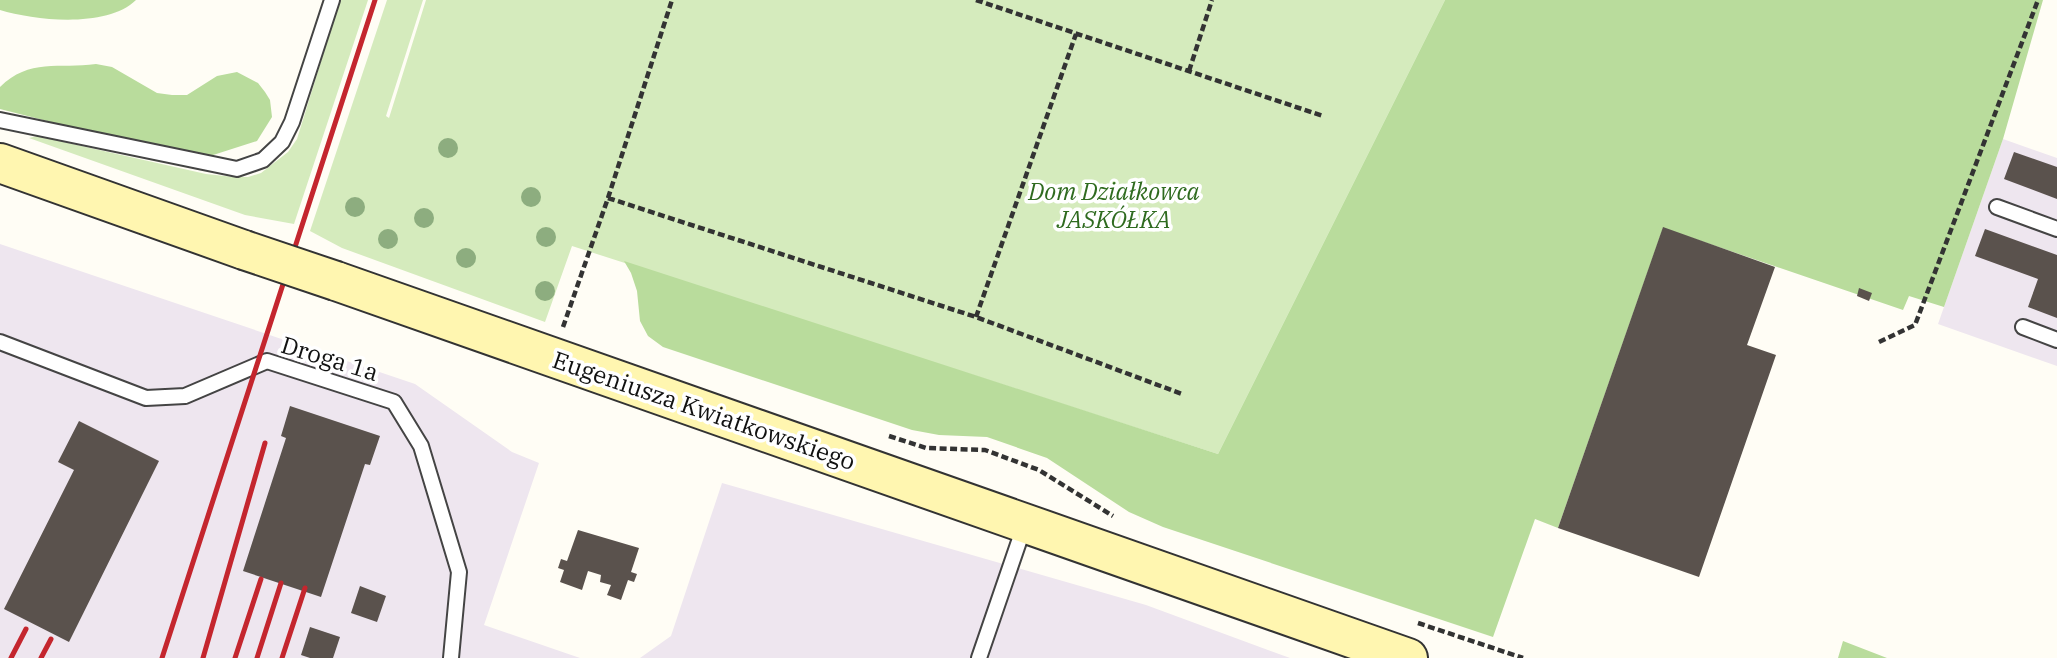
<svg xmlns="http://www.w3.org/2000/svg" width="2057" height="658" font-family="'IBM Plex Serif',serif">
<rect width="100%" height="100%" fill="#fffdf5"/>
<path fill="#eee6ef" d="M2003 139 2057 158V366L1938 324Z
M0 244 415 384 512 452 539 463 484 625 580 658H0Z
M722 483 1146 605 1290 658H640L671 636Z"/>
<path fill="#d5ebbd" d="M340 0H368L294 224 245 215 29 138 37 136 206 174 234 177H248L261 173 288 152 297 139Z
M387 0H423L386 116 389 118 426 0H1445L1218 454 572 246 545 322 342 248 310 231Z"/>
<path fill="#b9dc9c" d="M0 0H136C108 28 36 21 0 10Z
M1445 0H2043L2003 139 1944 307 1909 296 1903 310 1663 228 1558 528 1535 519 1493 637 1163 527 1129 512 1047 458 987 437 939 435 912 430 663 347 648 336 640 321 637 291 631 273 624 261 1218 454Z
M96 64 112 67 157 93 172 95H187L217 76 237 72 258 83 265 92 270 100 272 117 257 141 210 156 114 138 0 109V87C29 58 59 69 96 64Z
M1843 641 1887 658H1838Z"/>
<path fill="#5a524d" d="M2014 152 2057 167V199L2004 179Z
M1663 227 1775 267 1747 345 1776 355 1699 577 1558 528Z
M1985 229 2057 255V318L2028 307 2038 279 1975 256Z
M1859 288 1872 293 1869 301 1857 296Z
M290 406 380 436 370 465 365 464 321 597 243 571 286 438 281 436Z
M79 421 159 461 69 642 4 609 74 470 58 462Z
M578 530 639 548 631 572 637 574 634 582 628 580 621 600 607 595 611 585 600 582 601 575 588 571 582 590 560 582 564 570 558 568 561 559 567 561Z
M360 586 386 596 377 622 351 613Z
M310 627 340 637 333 658H310L301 655Z"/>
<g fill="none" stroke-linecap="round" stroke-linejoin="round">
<g stroke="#444" stroke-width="18">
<path id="service" d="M0 120 237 169 263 160 282 142 292 122 332 0
M1997 207 2057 229
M2023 327 2057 340
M0 342 146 398 185 396 267 361 394 402 421 446 459 572 451 658
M979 658 1025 524"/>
</g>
<g stroke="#333" stroke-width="42">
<path id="secondary" d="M0 163 244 250
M336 281 1408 658"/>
</g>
<path stroke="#333" stroke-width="4.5" stroke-dasharray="7 3.5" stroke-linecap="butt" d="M976 0 1323 116
M1189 71 1212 0
M608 198 976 317 1182 394
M976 317 1076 34
M563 327 608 198 672 0
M1879 342 1915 325 2038 0
M889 436 926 448 985 450 1039 470 1113 516
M1418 623 1523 658"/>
<use href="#service" stroke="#fff" stroke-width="14"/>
<use href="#secondary" stroke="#fff6b0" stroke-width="38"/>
<path stroke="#c4262e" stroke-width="5" d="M11 658 26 629
M41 658 51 639
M162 658 375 0
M203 658 265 443
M235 658 261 579
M257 658 281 583
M282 658 305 588"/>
<g stroke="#333" stroke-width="42" stroke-linecap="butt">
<path id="secondary-bridge" d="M244 250 336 281"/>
</g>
<use href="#secondary-bridge" stroke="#fff6b0" stroke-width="38"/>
</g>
<g fill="#8dad7f">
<circle cx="448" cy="148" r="10"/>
<circle cx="531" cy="197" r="10"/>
<circle cx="355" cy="207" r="10"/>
<circle cx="424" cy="218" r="10"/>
<circle cx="546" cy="237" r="10"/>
<circle cx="388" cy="239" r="10"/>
<circle cx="466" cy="258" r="10"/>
<circle cx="545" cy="291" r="10"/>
</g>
<g text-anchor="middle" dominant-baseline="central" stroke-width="7" stroke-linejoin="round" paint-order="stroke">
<g font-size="24" font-style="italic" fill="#2f6b1f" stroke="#fff">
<text x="1114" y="191">Dom Działkowca<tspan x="1114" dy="28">JASKÓŁKA</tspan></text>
</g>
<g font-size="24" fill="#111" stroke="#fff">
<text transform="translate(330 358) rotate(17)">Droga 1a</text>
<text transform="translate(704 410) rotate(19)">Eugeniusza Kwiatkowskiego</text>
</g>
</g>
</svg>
